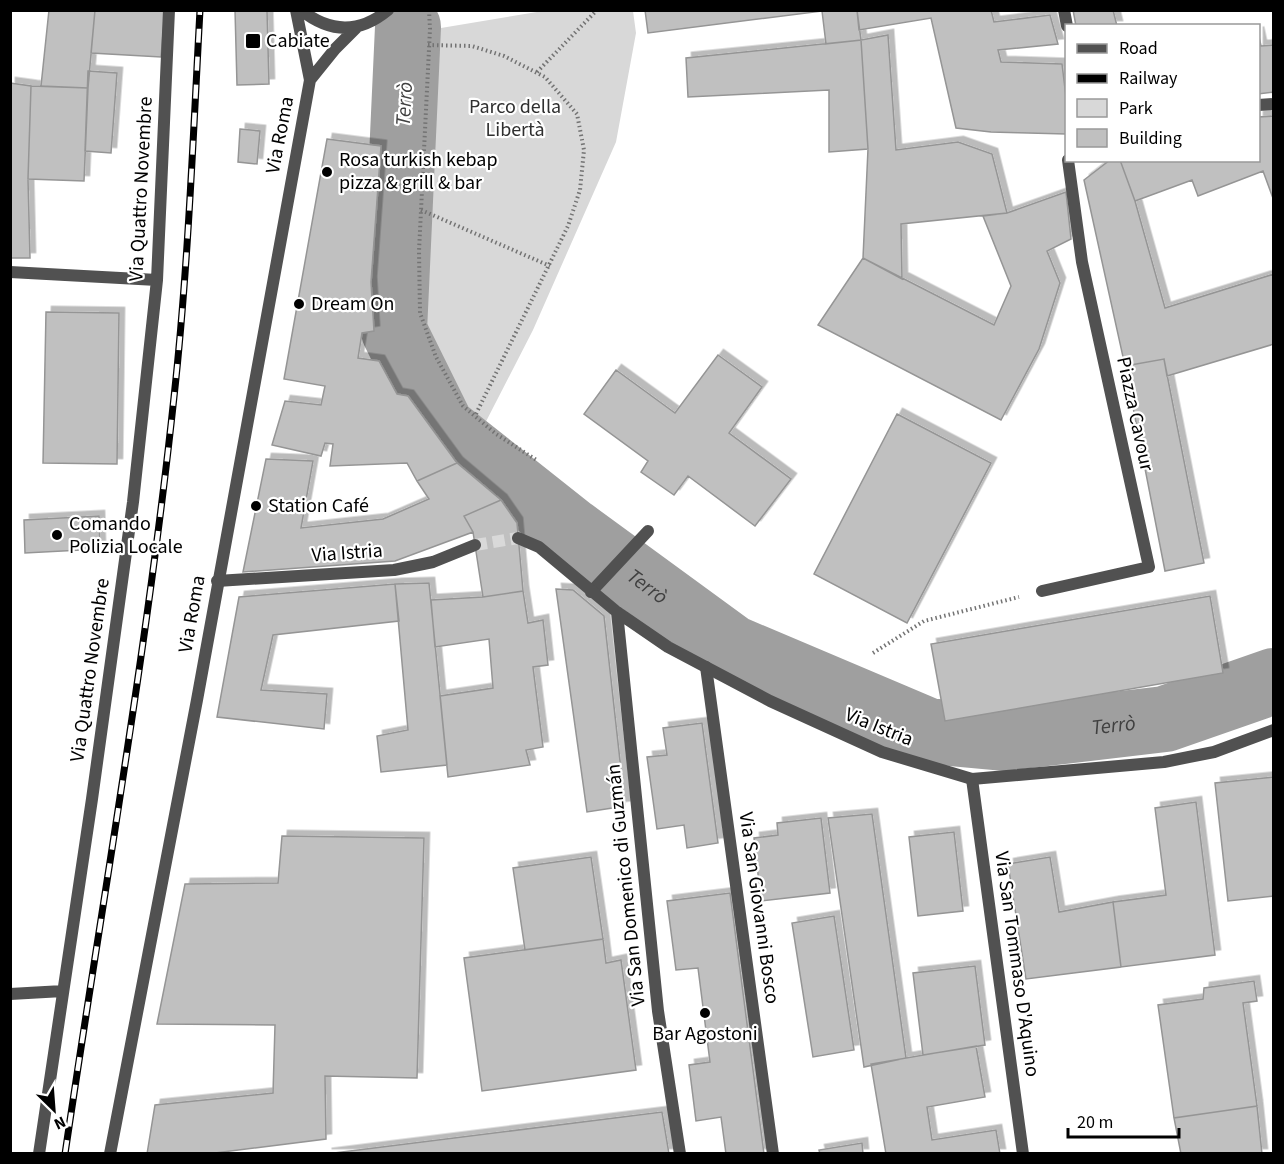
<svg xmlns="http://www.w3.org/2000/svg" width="1284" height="1164" font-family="'Source Sans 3',sans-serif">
<defs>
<filter id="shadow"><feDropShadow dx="5.5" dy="-5.5" stdDeviation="0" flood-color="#0004"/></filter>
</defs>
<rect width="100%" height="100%" fill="#fff"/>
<path fill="#d8d8d8" d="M543 11H633L636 33 616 142 533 330 477 439C435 397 402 338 403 277 403 238 410 198 413 159 416 117 415 74 417 32Z"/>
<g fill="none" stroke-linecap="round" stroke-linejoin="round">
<path stroke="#9f9f9f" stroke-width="66" id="s1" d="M408 27 394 331 442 428 572 531 732 648 928 731 1004 738 1165 719 1274 681"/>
</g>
<path fill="#c0c0c0" stroke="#959595" stroke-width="1.5" filter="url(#shadow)" d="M49 10H95L88 88 41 86Z
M95 10H165L161 57 91 53Z
M235 10H267L269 84 237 85Z
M645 10H857L861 40 826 44 822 11 648 33Z
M857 10H991L994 22 1050 15 1058 44 998 50 1001 62 1062 64 1066 97V134L991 132 956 128 931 18 859 30Z
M1073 10H1113L1117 26H1076Z
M1258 32 1261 46 1274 45V92L1258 94Z
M888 35 896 150 958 142 992 154 1007 213 901 224 902 279 863 258 868 149 861 40Z
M861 40 868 149 829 152V90L688 97 686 58Z
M88 71 117 73 111 153 85 151Z
M10 83 31 86 28 179 30 258H10Z
M31 86 88 88 84 181 28 179Z
M1274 116V201L1263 171 1198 196 1192 180 1135 201 1120 160H1258V117Z
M240 129 260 131 257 164 238 162Z
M327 139 381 146 371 282 374 331 362 333 358 358 379 361 397 394 408 396 457 463 417 481 407 463 330 466 333 444 325 443 321 456 272 445 285 401 321 405 325 386 284 379Z
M1110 160H1120L1135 201 1165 308 1274 274V344L1167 376 1164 359 1125 366 1084 180Z
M1066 192 1071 239 1047 251 1060 283 1039 349 1001 420 818 325 863 258 994 325 1011 286 983 216 1007 213Z
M46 312 119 313 117 464 43 463Z
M718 355 762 387 729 433 791 479 755 526 688 476 674 495 641 472 648 461 584 414 616 370 675 413Z
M1164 359 1204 563 1165 571 1125 366Z
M897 414 991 463 907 623 814 574Z
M266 459 313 461 301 528 383 519 429 499 417 481 457 463 501 500 464 516 473 532 395 561 243 572Z
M501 500 517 523 523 591 483 597 473 532 464 516Z
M99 516 100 549 25 553 24 520Z
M429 583 447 765 381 772 377 736 408 730 395 584Z
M395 584 399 621 273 635 261 690 327 694 324 729 217 717 239 597Z
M556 589 573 590 604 616 625 806 587 812Z
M523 591 528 623 543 620 548 665 533 667 543 747 526 750 530 765 448 777 440 696 493 688 489 639 435 647 431 600 483 597Z
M1210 596 1223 673 945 721 931 644Z
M702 723 718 843 687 848 684 825 657 829 647 757 667 755 663 728Z
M1274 777V896L1228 901 1215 783Z
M1196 802 1215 955 1121 967 1113 902 1166 895 1155 808Z
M872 814 906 1058 864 1067 828 818Z
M821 818 830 893 761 901 754 838 778 835 777 823Z
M954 832 963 911 918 916 909 837Z
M282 836 424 838 417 1078 325 1076 326 1139 207 1154H147L155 1105 273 1093 275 1025 157 1024 185 884 278 883Z
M591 857 603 939 525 950 513 868Z
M1050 857 1059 912 1113 902 1121 967 1026 979 1008 864Z
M730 893 764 1154H726L721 1117 696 1121 689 1065 710 1062 698 968 676 970 667 901Z
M834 916 854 1050 813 1057 792 923Z
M603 939 606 963 621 960 636 1070 482 1091 464 958Z
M975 966 985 1045 923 1055 913 973Z
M1254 981 1257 1001 1243 1003 1257 1106 1174 1118 1158 1005 1203 999 1204 988Z
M976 1046 985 1097 927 1107 932 1140 996 1130 1000 1154H886L871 1064Z
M1257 1106 1262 1154H1181L1174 1118Z
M662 1112 669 1154H326Z
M862 1143 863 1154H820L819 1150Z"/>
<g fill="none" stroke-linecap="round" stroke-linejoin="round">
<path stroke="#d9d9d9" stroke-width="12" stroke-dasharray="12 6" stroke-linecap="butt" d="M475 545 518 538"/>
<path stroke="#737373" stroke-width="4" stroke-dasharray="1.5 3" stroke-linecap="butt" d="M429 10 430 29 419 251 420 313 436 357 463 406 496 434 538 461
M428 45 472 46 504 56 545 77 577 114 584 150 580 190 568 226 475 416
M537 72 597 10
M421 210 550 266
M873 653 924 621 1019 597"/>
<path stroke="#515151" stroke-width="12" d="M591 592 648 531
M706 667 773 1154
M972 779 1023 1154"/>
<path stroke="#515151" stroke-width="12" d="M1064 10 1067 26
M1258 105 1274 104
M10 272 157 280
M518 538 539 547 617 612 668 647 770 701 882 752 972 779 1164 762 1214 752 1274 730
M217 581 394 570 433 562 475 545
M1042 591 1149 567 1082 262 1068 160
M617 612 658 1011 680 1154
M10 994 63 991
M39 1154 92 799 133 502 157 280 169 10"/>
<path stroke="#515151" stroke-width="12" d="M301 10C330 33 359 34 388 10
M310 80 335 49 356 28
M110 1154 197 700 310 80 296 10"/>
<g stroke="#000" stroke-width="7">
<path id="rail" d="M65 1154C102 902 147 651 174 397 188 269 193 139 200 10"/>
</g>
<use href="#rail" stroke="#fff" stroke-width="4.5" stroke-dasharray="14" stroke-linecap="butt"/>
</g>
<g fill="#000" stroke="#fff" stroke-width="2">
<rect x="245" y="33" width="16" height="16" rx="3"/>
<circle cx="327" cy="172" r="6"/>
<circle cx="299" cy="304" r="6"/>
<circle cx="256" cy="506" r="6"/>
<circle cx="57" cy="535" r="6"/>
<circle cx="705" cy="1013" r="6"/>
</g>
<g text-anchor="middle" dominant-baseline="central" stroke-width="4.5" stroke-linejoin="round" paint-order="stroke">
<g font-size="20" fill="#000" stroke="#fff" text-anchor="start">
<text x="266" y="41">Cabiate</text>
<text x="339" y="160">Rosa turkish kebap<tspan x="339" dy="23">pizza &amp; grill &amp; bar</tspan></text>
<text x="311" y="304">Dream On</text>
<text x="268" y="506">Station Café</text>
<text x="69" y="524">Comando<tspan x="69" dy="23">Polizia Locale</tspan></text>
<text x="705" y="1034" text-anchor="middle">Bar Agostoni</text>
</g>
<g font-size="20" fill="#2f2f2f" stroke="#fff">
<text x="515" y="107">Parco della<tspan x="515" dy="23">Libertà</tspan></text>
</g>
<g font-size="20" fill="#000" stroke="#fff">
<text transform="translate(280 135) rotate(-79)">Via Roma</text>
<text transform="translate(141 189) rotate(-87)">Via Quattro Novembre</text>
<text transform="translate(1135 414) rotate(78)">Piazza Cavour</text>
<text transform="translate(347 553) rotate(-4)">Via Istria</text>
<text transform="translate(192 614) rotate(-80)">Via Roma</text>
<text transform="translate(90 670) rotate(-82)">Via Quattro Novembre</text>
<text transform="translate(879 727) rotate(22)">Via Istria</text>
<text transform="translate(626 885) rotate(-96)">Via San Domenico di Guzmán</text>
<text transform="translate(759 908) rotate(82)">Via San Giovanni Bosco</text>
<text transform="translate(1017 964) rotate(82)">Via San Tommaso D'Aquino</text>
</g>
<g font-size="21" font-style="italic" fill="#404040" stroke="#fff">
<text transform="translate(404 104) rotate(-87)">Terrò</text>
<text stroke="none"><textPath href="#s1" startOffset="672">Terrò</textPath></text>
<text stroke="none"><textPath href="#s1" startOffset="1176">Terrò</textPath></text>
</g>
</g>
<rect width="1284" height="1164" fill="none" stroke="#000000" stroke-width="24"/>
<rect x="1065" y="24" width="195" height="138" fill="#ffffff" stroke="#999999" stroke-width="1.5"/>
<rect x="1077" y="44" width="30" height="9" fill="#515151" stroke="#999999" stroke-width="1.5"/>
<text x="1119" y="54" font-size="18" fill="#000000">Road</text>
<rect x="1077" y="74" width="30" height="9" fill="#000000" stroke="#999999" stroke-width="1.5"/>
<text x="1119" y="84" font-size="18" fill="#000000">Railway</text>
<rect x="1077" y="99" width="30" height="18" fill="#d8d8d8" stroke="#999999" stroke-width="1.5"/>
<text x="1119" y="114" font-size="18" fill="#000000">Park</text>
<rect x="1077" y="129" width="30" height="18" fill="#c0c0c0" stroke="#999999" stroke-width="1.5"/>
<text x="1119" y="144" font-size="18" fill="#000000">Building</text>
<g transform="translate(54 1110) rotate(155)" stroke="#ffffff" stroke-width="4.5" paint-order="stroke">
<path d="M0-4.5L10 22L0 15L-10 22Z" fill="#000000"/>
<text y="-9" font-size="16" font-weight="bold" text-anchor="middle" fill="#000000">N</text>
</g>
<path d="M1068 1128v9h111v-9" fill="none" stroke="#000000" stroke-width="3"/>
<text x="1077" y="1128" font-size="18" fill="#000000" stroke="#ffffff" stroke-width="4.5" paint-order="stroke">20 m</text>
</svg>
